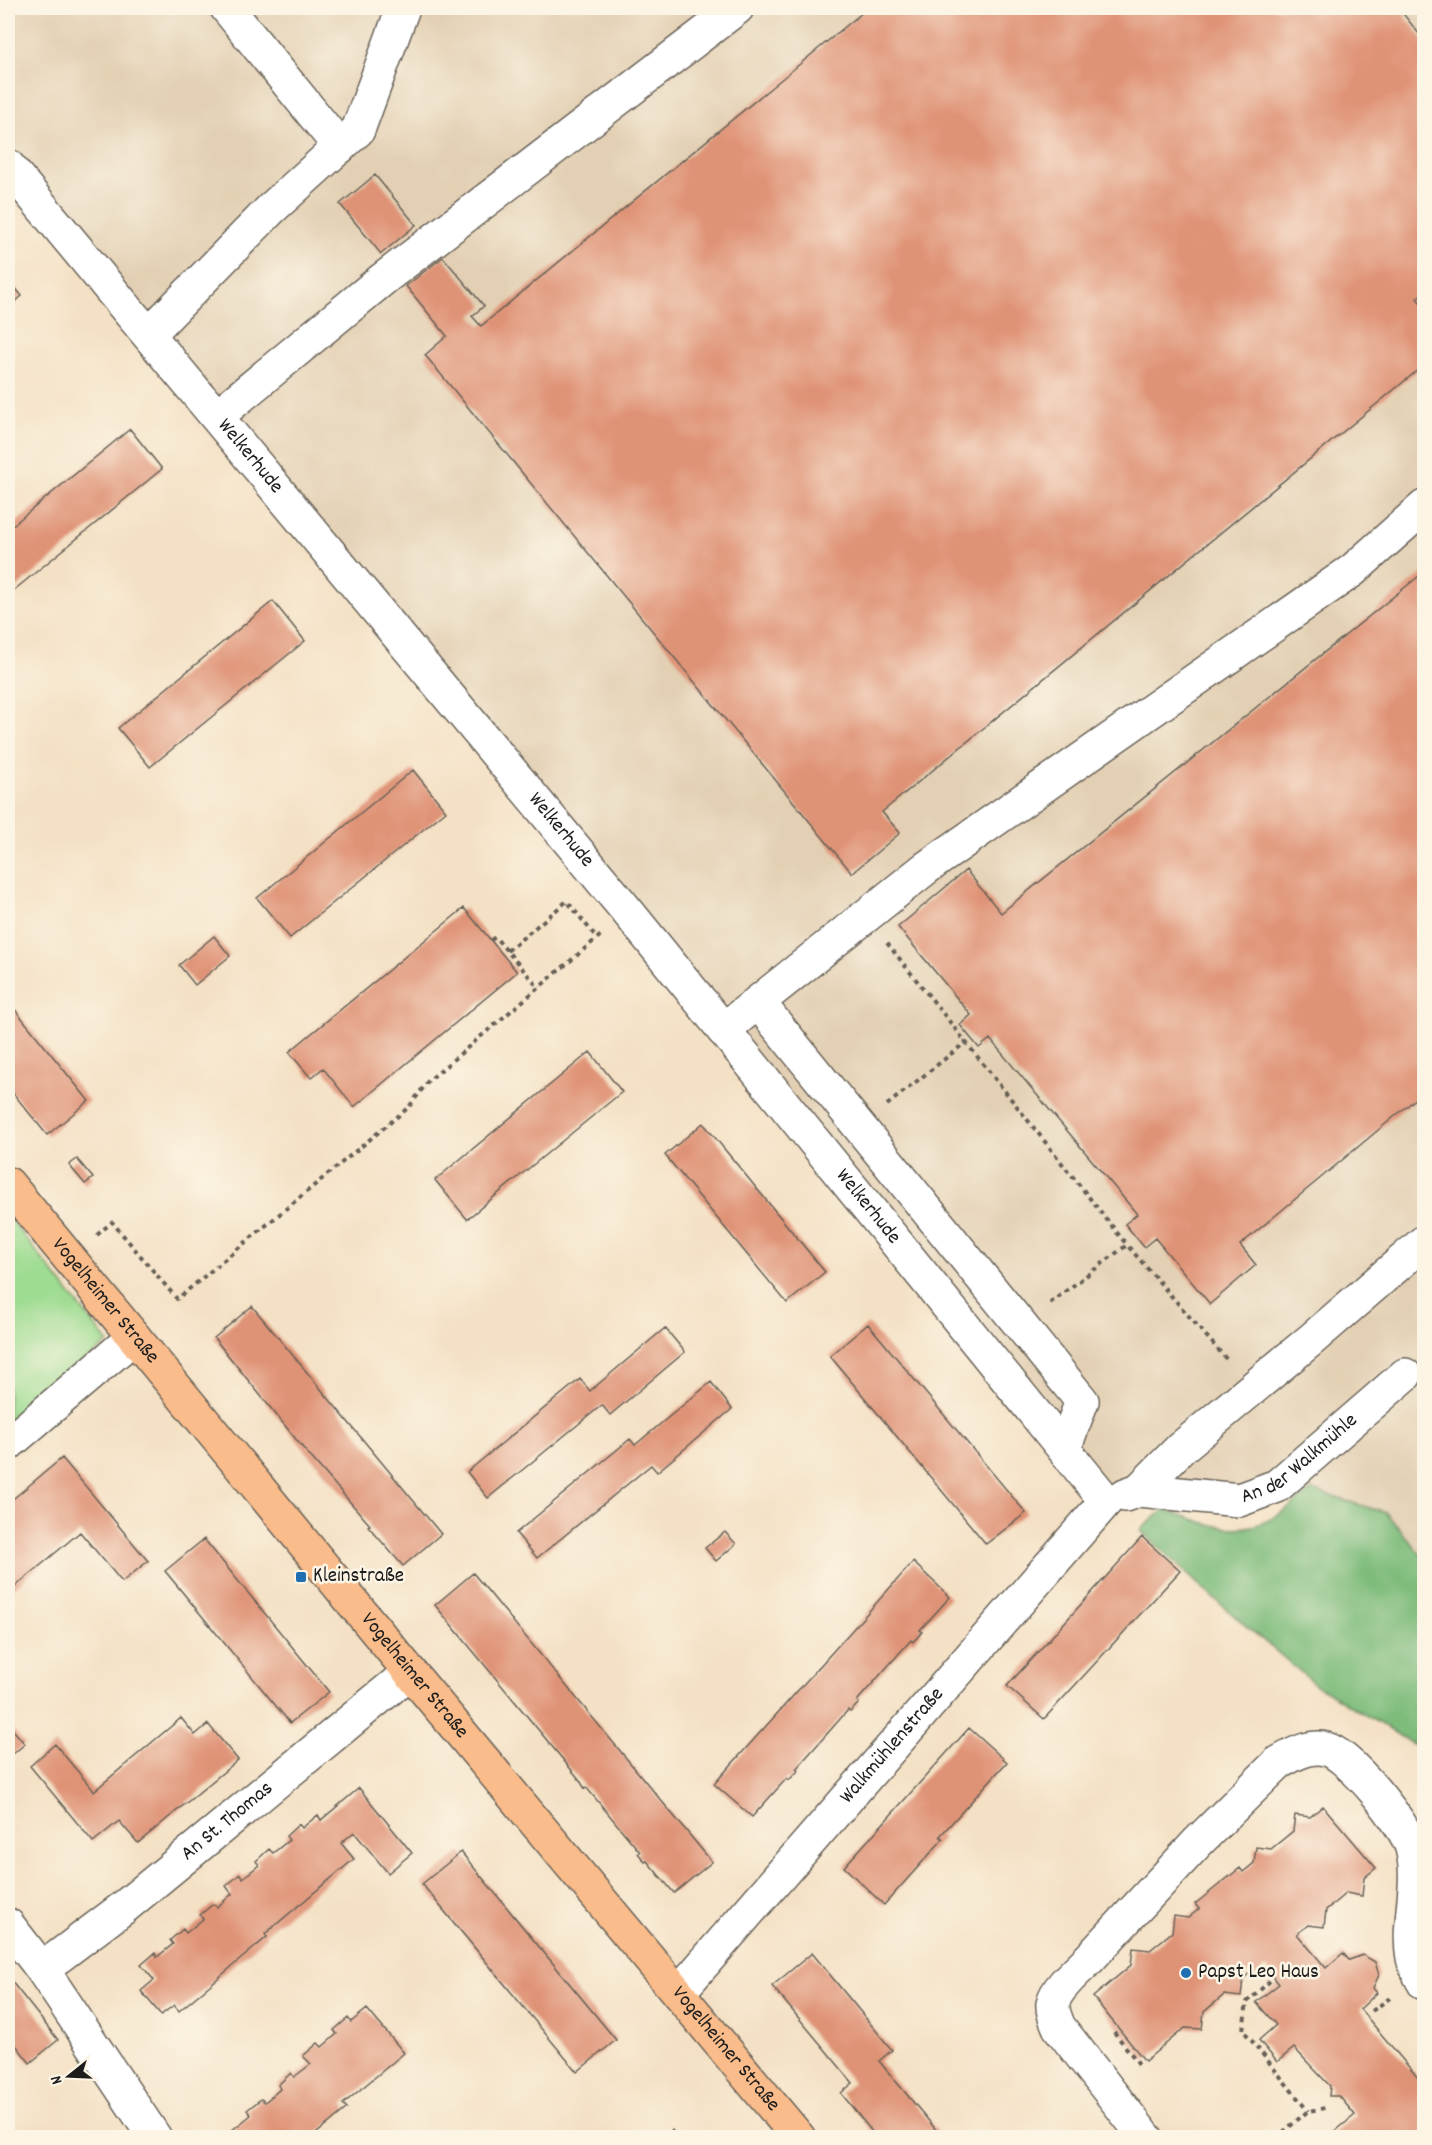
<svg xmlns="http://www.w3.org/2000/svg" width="1432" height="2145" font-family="Dekko,sans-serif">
<rect width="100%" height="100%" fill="#fcf5e5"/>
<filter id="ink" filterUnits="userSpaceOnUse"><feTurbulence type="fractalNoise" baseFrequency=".0167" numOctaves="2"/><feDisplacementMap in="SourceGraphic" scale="12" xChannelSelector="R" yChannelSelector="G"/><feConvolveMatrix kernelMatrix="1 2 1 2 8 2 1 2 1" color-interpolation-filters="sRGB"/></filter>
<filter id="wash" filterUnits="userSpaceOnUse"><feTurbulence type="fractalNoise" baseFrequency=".008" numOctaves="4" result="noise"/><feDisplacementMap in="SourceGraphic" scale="24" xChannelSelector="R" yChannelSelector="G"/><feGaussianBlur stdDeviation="1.35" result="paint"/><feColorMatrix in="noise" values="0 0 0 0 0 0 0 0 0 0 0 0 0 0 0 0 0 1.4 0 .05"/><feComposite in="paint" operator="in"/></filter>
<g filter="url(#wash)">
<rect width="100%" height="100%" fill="#f4e1c5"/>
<path fill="#e3d0b4" d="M8 8H1424V1558L1386 1513 1280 1479 1204 1492 1143 1466 1105 1491 8 156Z"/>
<path fill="#9edc91" stroke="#5d7c56" stroke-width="1.5" d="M8 1216 108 1342 8 1429Z"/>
<path fill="#7ebc7b" stroke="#4d6c4c" stroke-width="1.5" d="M1311 1490 1386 1513 1424 1558V1751L1316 1685 1213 1598 1140 1530 1165 1509C1198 1521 1234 1538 1269 1520 1284 1513 1298 1500 1311 1490Z"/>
<g id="blocks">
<path fill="#df9376" d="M868 8H1413L1404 15 1424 40V292L1417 298 1424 307V365L882 812 900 833 852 873 425 355 447 336 406 286 443 257 484 306 472 316 481 326Z
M375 175 416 225 381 254 340 204Z
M8 279 22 296 8 308Z
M130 429 162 469 8 595V529Z
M1424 572V1092L1240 1245 1256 1265 1210 1304 1155 1238 1144 1247 1125 1224 1137 1214 990 1039 979 1048 960 1025 971 1015 898 927 966 870 1001 913Z
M273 601 305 641 150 767 118 728Z
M413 770 446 811 290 938 257 898Z
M464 908 517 972 354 1107 323 1068 311 1078 289 1052Z
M214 936 230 956 195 985 179 965Z
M8 1001 89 1101 47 1135 8 1087Z
M590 1052 622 1092 467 1219 435 1180Z
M703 1123 825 1272 787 1303 665 1155Z
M77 1159 93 1178 85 1184 69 1165Z
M252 1306 441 1534 403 1566 368 1526 370 1525 303 1448 214 1338Z
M868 1324 1026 1513 986 1544 830 1356Z
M665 1328 685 1352 610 1415 602 1405 488 1498 467 1472 580 1379 590 1391Z
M711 1382 732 1409 657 1472 651 1465 537 1558 516 1533 630 1439 635 1445Z
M62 1458 148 1561 122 1582 80 1532 8 1593V1503Z
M725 1532 736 1544 716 1561 705 1548Z
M1142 1537 1180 1571 1044 1719 1007 1686Z
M204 1539 329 1692 290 1723 165 1571Z
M913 1562 950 1597 920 1630 922 1632 913 1642 911 1640 857 1701 859 1703 850 1712 848 1710 796 1769 798 1771 789 1780 787 1778 752 1817 714 1784Z
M473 1573 712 1862 674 1893 647 1861 645 1862 638 1853 640 1852 586 1787 585 1789 579 1779 435 1605Z
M181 1718 195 1735 208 1724 238 1760 138 1843 119 1821 93 1842 30 1766 55 1744 94 1791Z
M8 1724 25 1744 8 1758Z
M969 1728 1007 1762 940 1836 943 1839 884 1905 844 1867Z
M359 1788 412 1853 388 1873 354 1832 341 1843 354 1859 265 1934 267 1937 179 2011 174 2005 161 2015 141 1991 154 1980 141 1965 155 1953 157 1957 173 1944 170 1940 183 1929 186 1933 203 1919 200 1915 213 1904 217 1907 232 1894 226 1886 240 1874 243 1878 259 1865 256 1861 269 1849 273 1853 289 1840 286 1836 299 1824 302 1828 318 1815 321 1820Z
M1323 1806 1376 1868 1364 1878 1362 1896 1346 1893 1326 1910 1324 1927 1308 1925 1297 1934 1326 1968 1343 1953 1349 1960 1363 1955 1375 1962 1379 1975 1373 1988 1377 1993 1360 2009 1424 2085V2138H1327L1355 2115 1339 2096H1329L1330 2086 1294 2048 1277 2062 1259 2040 1276 2025 1256 2002 1279 1984 1266 1968 1256 1976 1252 1971 1243 1979 1241 1997 1224 1995 1204 2012 1202 2029 1185 2028 1145 2061 1093 1997 1131 1965 1133 1948 1150 1950 1172 1932 1174 1916 1188 1918 1199 1909 1195 1904 1240 1868 1243 1872 1254 1863 1256 1847 1271 1849 1293 1831 1295 1815 1310 1817Z
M461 1852 616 2040 577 2072 422 1884Z
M812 1953 892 2050 879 2061 943 2138H877L841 2093 853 2083 772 1986Z
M8 1977 58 2040 30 2063 8 2035Z
M367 2009 404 2053 343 2104 347 2108 311 2138H228L226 2135 251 2115 247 2110 261 2099 265 2102 280 2089 278 2085 291 2073 294 2077 311 2064 303 2056 318 2043 322 2047 337 2034 334 2030 348 2018 351 2022Z
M672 2130 677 2138H661Z"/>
</g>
</g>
<g filter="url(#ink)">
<use href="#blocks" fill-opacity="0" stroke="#686157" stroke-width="1.5"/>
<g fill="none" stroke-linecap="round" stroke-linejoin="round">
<g stroke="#686157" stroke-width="36">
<g id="minor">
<path d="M227 8 340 147"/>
<path id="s1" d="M8 166 628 912 1106 1501"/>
<path d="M149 334 271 209 358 130 403 8"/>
<path d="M217 416 383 279 737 8"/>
<path d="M758 1002 1082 1401 1064 1449"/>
<path d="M723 1030 926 868 1353 570 1424 507"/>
<path d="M8 1444 134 1337"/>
<path d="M1139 1490 1181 1448 1312 1339 1424 1242"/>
<path id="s2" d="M1125 1495 1139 1490 1239 1500 1277 1486 1405 1375"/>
<path d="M8 1925 42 1969 155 2138"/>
<path id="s3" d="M42 1969 123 1908 410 1672"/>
<path id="s4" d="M678 1993 1106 1501"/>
<path d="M1146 2138 1059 2027C1056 2020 1052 2011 1053 2003 1056 1988 1078 1970 1089 1959L1198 1842 1278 1763C1292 1755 1309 1745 1326 1749 1349 1754 1406 1825 1412 1848 1422 1885 1406 1923 1413 1958 1415 1968 1420 1976 1424 1983"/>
</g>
</g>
<g stroke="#686157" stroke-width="36">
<g id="major">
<path id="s5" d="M8 1184 410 1672 799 2138"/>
</g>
</g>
<path stroke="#686157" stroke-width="4" stroke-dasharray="4.5 4.5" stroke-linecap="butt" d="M491 940 495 937 539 988
M887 943 1127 1245
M507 951 567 901 597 938
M887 1105 966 1042
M97 1235 112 1222 177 1299 409 1107 428 1081 601 935
M1050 1303 1127 1245 1228 1361
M1270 1981 1247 2002 1243 2030 1308 2111
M1372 2011 1390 1998
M1114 2032 1139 2064 1136 2066
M1276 2138 1308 2111 1325 2108"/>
<use href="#minor" stroke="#fff" stroke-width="33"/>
<use href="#major" stroke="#f9bc8a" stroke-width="33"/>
</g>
</g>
<g fill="#1f6fb2" stroke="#fcf5e5" stroke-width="2">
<rect x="295" y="1571" width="12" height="12" rx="3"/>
<circle cx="1186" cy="1973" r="6"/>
</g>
<g text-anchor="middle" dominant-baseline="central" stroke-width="5" stroke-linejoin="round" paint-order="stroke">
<g font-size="21" fill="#1c1c1c" stroke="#fcf5e5">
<text stroke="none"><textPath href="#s1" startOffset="378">Welkerhude</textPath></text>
<text stroke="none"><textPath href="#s1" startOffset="864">Welkerhude</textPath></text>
<text stroke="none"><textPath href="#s1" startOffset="1350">Welkerhude</textPath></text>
<text stroke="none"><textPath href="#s5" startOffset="152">Vogelheimer Straße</textPath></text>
<text stroke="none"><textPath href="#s2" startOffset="189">An der Walkmühle</textPath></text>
<text stroke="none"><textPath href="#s5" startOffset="638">Vogelheimer Straße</textPath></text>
<text stroke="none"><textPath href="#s4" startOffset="327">Walkmühlenstraße</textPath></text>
<text stroke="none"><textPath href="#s3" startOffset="237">An St. Thomas</textPath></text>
<text stroke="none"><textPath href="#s5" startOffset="1124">Vogelheimer Straße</textPath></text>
</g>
<g font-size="21" fill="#1c1c1c" stroke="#fcf5e5" text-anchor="start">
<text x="313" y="1577">Kleinstraße</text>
<text x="1198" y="1973">Papst Leo Haus</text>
</g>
</g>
<rect width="1432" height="2145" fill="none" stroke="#fcf5e5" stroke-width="30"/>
<g transform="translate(69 2076) rotate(252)" stroke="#fcf5e5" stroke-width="4.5" paint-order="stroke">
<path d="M0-4.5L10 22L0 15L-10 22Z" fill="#1c1c1c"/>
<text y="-9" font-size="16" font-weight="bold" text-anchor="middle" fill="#1c1c1c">N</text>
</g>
</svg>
